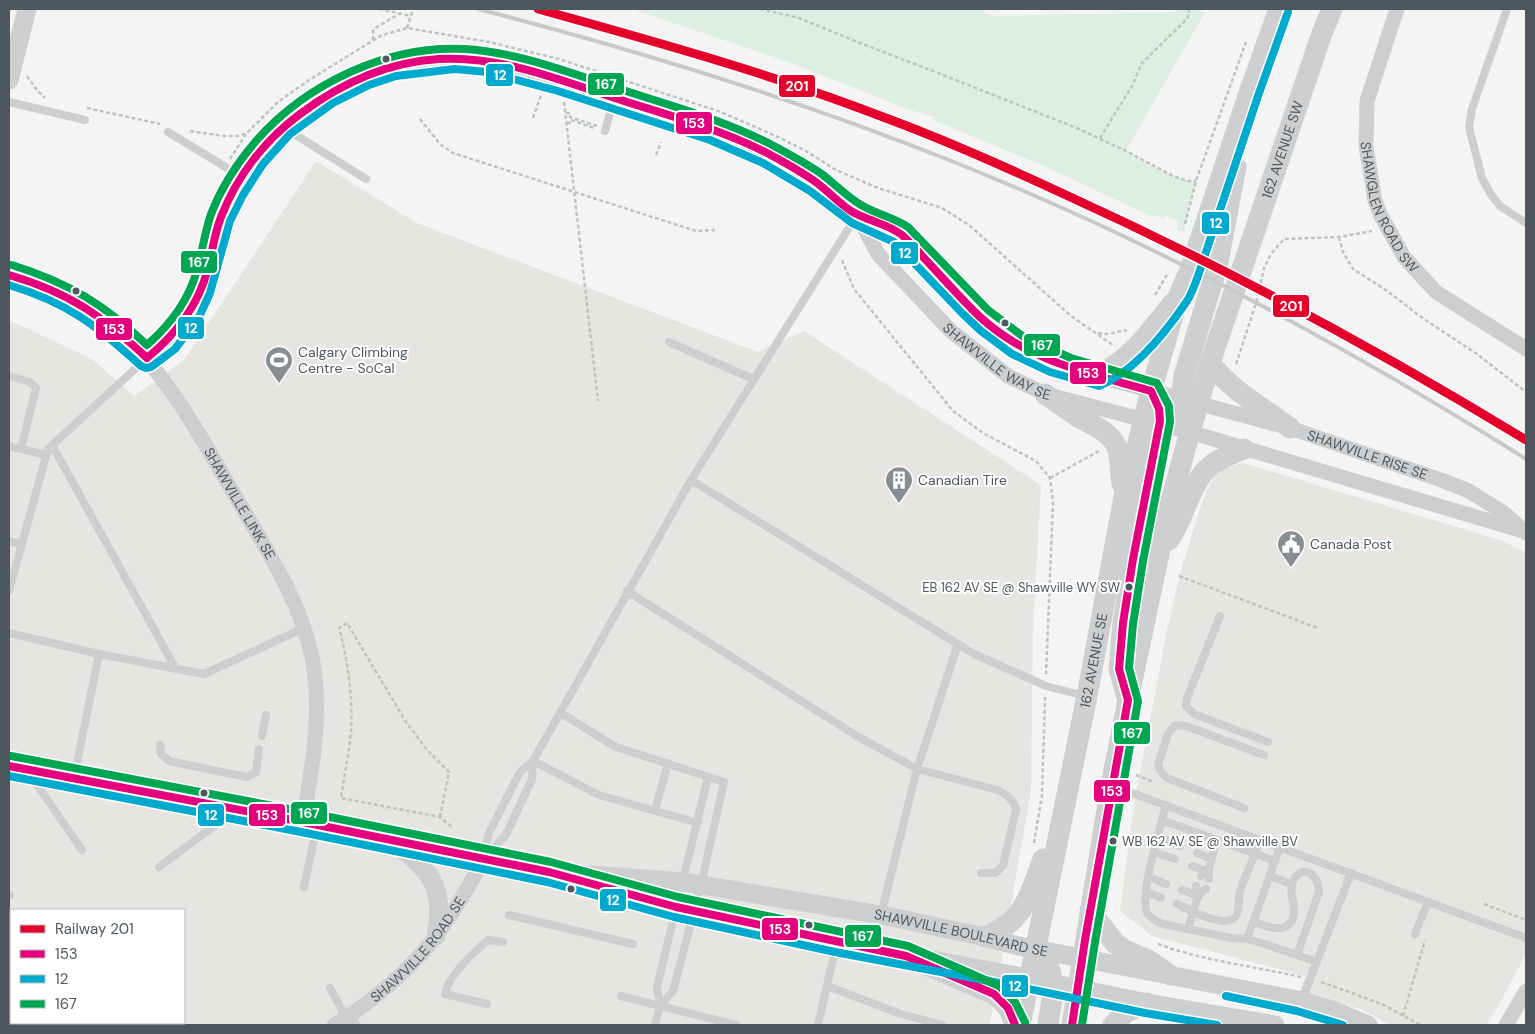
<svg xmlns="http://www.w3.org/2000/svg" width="1535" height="1034" font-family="'DM Sans',sans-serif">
<rect width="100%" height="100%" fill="#f4f4f4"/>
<path fill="#e6e5e2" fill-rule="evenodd" d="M316 161 417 223 758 352 804 331 1041 485 1033 625 1031 791 990 1025H9V320L92 359 134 396 184 360ZM11 910H184V1023H11Z
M1243 463 1477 533 1505 542 1526 553V954L1497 1008 1486 1025H1390L1363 1010 1300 991 1305 976 1152 936 1120 911 1134 804 1168 625 1183 563 1205 493 1214 477 1222 469Z"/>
<path fill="#dcefe2" d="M632 9H980L992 16 1177 12 1176 9H1199L1200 12H1205L1126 151C1147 163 1172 180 1196 181L1185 225V232L1177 230 1178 222 1166 215 1164 219 1155 215 1151 216 1037 163 933 120 934 117 904 108 848 85 771 56Z"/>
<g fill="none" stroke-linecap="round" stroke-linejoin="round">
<path stroke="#bdc5c2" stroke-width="2.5" stroke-dasharray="4 2.5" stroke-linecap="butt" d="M379 9 411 16
M760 9 799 18 855 41 933 71 1079 129 1126 151 1173 176 1187 181H1196
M407 28 413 9
M373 40V31L377 27 399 14
M27 76 36 89 45 98
M564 102 598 401
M87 108 160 124
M566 113H570V117L597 126
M533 118 541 95
M420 119 440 144 453 153 696 231 715 230
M567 122 570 123 571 120 594 128
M190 131 224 136H238L247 133 278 102 309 80 382 35 407 28 489 42 559 59 721 112 778 137 806 151 836 170 878 188 942 208 969 225 1071 316 1113 345
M1100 138 1132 86 1142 63 1184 22 1188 17 1189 9
M656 155 661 142
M230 159 246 134
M1185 224 1196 181 1246 42
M1339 237 1343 252 1353 269 1386 290 1421 317 1477 354 1526 392
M842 260 854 289 953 411 983 433 1036 461 1050 478 1053 503 1046 674
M1155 295 1168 273
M1098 333 1107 334 1127 330
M1236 364 1256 303 1264 268 1271 254 1284 239 1339 237 1372 231
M1050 478 1099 451
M1179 576 1318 628
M1136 775 1154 782
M440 817 449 772 428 751 406 722 347 623 339 628C348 662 353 697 351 732 349 754 344 776 341 798L440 817 453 828
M1034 843 1042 795 1045 697
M1484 904 1526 920
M1158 944C1204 961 1253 966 1301 977
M1321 982 1382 1004 1420 1025
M1403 1016 1425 940"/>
<path stroke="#cccecf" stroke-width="8" d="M1507 9 1472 109 1469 127 1482 178 1490 193 1500 206 1526 223
M9 102 85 120
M283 127 366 179
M605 131 614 98
M168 132 242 177
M669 342 753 379
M9 376 30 382 36 388 21 449
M52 445 176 669
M9 446 46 455
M691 480 974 654 1046 686 1085 696
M9 541 21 544
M9 591 48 449 147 358
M627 591 857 736 917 769 881 915
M1220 616 1187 698 1186 706 1194 714 1268 742
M9 633 99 654
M958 644 917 769 998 790C1007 795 1013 799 1016 809L1003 866 995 873H981
M561 713 616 747 724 782 701 885 673 991 660 1006
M262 736 266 715
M160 745 161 754 169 761 247 777 256 772 259 749
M533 761 599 795 698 823
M29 773 82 850
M74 778 99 654 204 674 304 628
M1113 786 1526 938
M1166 805C1161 826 1139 895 1147 913 1151 919 1157 921 1163 924L1231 938 1247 939 1271 946 1317 962
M1244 808 1167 778 1161 772 1158 765 1168 734 1175 725 1186 726 1264 755
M655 810 668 763
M1162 820 1217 840
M1158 837 1180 846
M1154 852 1175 859
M1197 853 1212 859
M485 857 506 835 532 779 533 761
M484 859 488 835 520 772 533 761 691 480 857 215
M1192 866 1206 871
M159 867 233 812
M1209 868 1217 840 1275 861
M1201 876 1209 868V879
M1270 876 1291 884
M1149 877 1166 884
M304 887 317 825
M1182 890 1198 896 1196 886
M1147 892 1161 898
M9 895H10
M1177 904C1189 910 1229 932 1237 914 1240 907 1238 898 1240 891 1246 873 1255 857 1260 840
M509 915 633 944
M1253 922C1263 925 1278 932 1287 926 1303 914 1286 894 1293 881 1302 863 1319 874 1319 892L1297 955
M1188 929 1198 896 1206 889
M1415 934 1428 902
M1247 939 1280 847
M827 986 901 1014 942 1025
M330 988 346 1017
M621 996 736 1025
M1302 1000 1351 873
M487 1004 445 994C448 976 474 952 488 940L503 942
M351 1015 357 1025
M655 1025 660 1006 657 987 708 777
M818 1025 837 942"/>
<g stroke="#cccecf" stroke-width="15">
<path id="s1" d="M1397 9 1367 101 1366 146 1375 201 1381 216 1404 257 1436 292 1526 349"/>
<path id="s2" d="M857 215 878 254 951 331 1008 376 1045 394 1190 432 1520 530"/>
<path id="s3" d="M9 275C29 280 50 287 69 297 153 340 194 427 240 504 268 552 300 601 312 657 323 713 312 767 303 822"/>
<path id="s4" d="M147 358 169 341 190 312 201 289 221 218 234 190 255 158 283 127 328 94 365 76 393 66 438 59H455L489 62 561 81 646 108 713 131 768 154 816 183 857 215 900 234 987 323 1018 346 1035 355 1097 376 1290 428 1441 480 1469 491 1504 513 1526 533"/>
<path id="s5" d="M334 1025C367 1005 397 981 423 952 447 924 466 891 484 859"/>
<path d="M1506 1025 1526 991"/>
</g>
<g stroke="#cccecf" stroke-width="19">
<path d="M9 80 27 9"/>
<path d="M9 766 303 822 549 872 676 907 837 942 1012 975 1147 1003 1275 1025"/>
<path d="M393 842C430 870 446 887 436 936"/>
<path id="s6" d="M590 875 684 882 881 915 985 937 1019 946 1302 1001 1332 1010 1368 1025"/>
</g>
<g stroke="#cdcfd0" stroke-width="21">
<path d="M1210 363C1232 391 1262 407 1290 428"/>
<path d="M1097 376C1132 359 1149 332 1173 303"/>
<path d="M1045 394C1055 401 1065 408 1075 415 1088 423 1108 430 1116 445 1121 456 1120 472 1122 484"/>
<path d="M1190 432 1184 420 1181 403 1184 376 1217 267 1236 167"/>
<path d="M1169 540C1184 519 1190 484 1209 467 1218 459 1232 454 1244 449"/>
<path d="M1127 697 1119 669 1123 623 1133 559 1160 421 1159 409 1151 391"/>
<path d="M1090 911 1115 943 1123 949 1150 961 1170 975"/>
<path d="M985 937C997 931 1010 925 1018 914 1030 899 1036 877 1043 859"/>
<path d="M1035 949C1061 975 1052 992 1048 1025"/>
<path d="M906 956 994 994C1005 1002 1012 1012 1015 1025"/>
<path id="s7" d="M1020 1025 1087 696 1124 497 1151 391 1179 295 1190 270 1249 93 1279 9"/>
<path id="s8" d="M1072 1025 1111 785 1128 700 1167 516 1184 453 1210 363 1321 36 1332 9"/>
<path d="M1113 1025 1126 1012 1147 1003"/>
</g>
<path stroke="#c8caca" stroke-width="4" d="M478 9C637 50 796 99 949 160 1150 240 1343 344 1526 459"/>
<g stroke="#fff" stroke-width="11">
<path id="bus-1" d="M9 275C70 293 101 315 147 358
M147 358C175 335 197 308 207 272 212 254 214 235 221 217 237 176 265 140 300 114 340 84 388 62 439 59 503 55 567 83 627 102 675 117 724 131 769 154 785 163 802 172 817 183 829 192 839 203 851 211 867 221 887 223 902 235 910 242 917 250 924 258 943 278 960 298 980 317 1029 362 1089 373 1151 391L1159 409 1160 421 1133 559 1123 623 1119 669 1128 700 1085 940 1072 1025
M9 766 303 822 549 872 676 907 906 956 994 994 1008 1008 1015 1025"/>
</g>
<g stroke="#fff" stroke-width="11">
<path id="bus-2" d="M9 285C68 303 96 325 141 366L146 368 151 367 175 349 199 317 210 293 230 221 243 195 263 164 290 134 333 103 369 85 396 76 455 69 487 72 558 91 710 140 763 163 810 191 852 223 894 242 962 313 981 331 1012 354 1050 372 1099 386C1134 372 1166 332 1187 301 1192 293 1196 282 1199 273L1258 96 1288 12
M9 776 301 832 547 882 674 917 835 952 1010 985 1145 1013 1217 1025
M1226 996 1297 1011 1343 1025"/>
</g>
<g stroke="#fff" stroke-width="11">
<path id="bus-3" d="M12 265C69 283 104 304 147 345 171 324 189 300 197 270 202 252 205 232 211 214 221 188 237 163 256 141 306 84 387 45 464 49 519 52 573 74 626 91 675 107 727 121 774 146 790 155 808 164 823 175 836 185 847 197 861 205 876 214 893 217 908 227L988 310 1025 338 1071 358 1157 383 1169 406 1170 422 1143 561 1133 624 1129 668 1138 701 1095 942 1082 1025
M11 756 305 812 551 862 678 897 908 946 999 986 1015 1002 1025 1022"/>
</g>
<use href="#bus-1" stroke="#e5007d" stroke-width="8"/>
<use href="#bus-2" stroke="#00a9ce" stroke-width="8"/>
<use href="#bus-3" stroke="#00a651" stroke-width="8"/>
<g stroke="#fff" stroke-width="12">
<path id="rail-1" d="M538 9C657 42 776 75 891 120 950 142 1008 168 1066 195 1224 267 1377 349 1526 440"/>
</g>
<use href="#rail-1" stroke="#e4002b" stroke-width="9"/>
</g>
<defs>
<g id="stadium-pin" transform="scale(1.4375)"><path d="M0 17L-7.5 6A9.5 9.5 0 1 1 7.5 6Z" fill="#878e92" stroke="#fff"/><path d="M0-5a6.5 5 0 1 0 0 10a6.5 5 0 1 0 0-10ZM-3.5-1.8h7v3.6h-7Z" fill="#fff"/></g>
<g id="building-pin" transform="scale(1.4375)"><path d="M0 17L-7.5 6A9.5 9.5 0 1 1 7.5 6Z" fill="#878e92" stroke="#fff"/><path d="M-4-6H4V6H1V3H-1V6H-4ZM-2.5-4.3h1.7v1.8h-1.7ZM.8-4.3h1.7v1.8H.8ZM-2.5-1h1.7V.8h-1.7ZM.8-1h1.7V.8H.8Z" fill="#fff"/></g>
<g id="civic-pin" transform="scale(1.4375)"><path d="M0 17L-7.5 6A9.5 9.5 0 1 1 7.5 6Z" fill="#878e92" stroke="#fff"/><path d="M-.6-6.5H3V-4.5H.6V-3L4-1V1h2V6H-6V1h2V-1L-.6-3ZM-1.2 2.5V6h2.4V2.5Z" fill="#fff"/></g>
</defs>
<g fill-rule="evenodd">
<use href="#stadium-pin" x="279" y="360"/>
<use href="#building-pin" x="899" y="480"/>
<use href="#civic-pin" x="1291" y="544"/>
</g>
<g fill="#4d575e" stroke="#fff" stroke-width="2">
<circle cx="386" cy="59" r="4.5"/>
<circle cx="76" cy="291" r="4.5"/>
<circle cx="1005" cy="323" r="4.5"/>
<circle cx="1129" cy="587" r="4.5"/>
<circle cx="204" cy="793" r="4.5"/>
<circle cx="1113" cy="841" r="4.5"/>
<circle cx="571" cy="889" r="4.5"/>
<circle cx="809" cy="925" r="4.5"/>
</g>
<g text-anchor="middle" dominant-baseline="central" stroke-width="4" stroke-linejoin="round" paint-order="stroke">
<g font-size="13" fill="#4d575e" stroke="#fff" text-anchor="end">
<text x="1120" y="587">EB 162 AV SE @ Shawville WY SW</text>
<text x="1122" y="841" text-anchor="start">WB 162 AV SE @ Shawville BV</text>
</g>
<g font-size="14" fill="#4d575e" stroke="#fff">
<text stroke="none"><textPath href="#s8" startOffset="902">162 AVENUE SW</textPath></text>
<text stroke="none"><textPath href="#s1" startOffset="208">SHAWGLEN ROAD SW</textPath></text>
<text stroke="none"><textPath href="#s2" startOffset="206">SHAWVILLE WAY SE</textPath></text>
<text stroke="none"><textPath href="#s4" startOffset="1476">SHAWVILLE RISE SE</textPath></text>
<text stroke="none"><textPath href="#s3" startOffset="336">SHAWVILLE LINK SE</textPath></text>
<text stroke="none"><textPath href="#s7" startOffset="372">162 AVENUE SE</textPath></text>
<text stroke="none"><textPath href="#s6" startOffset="376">SHAWVILLE BOULEVARD SE</textPath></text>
<text stroke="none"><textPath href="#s5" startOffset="114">SHAWVILLE ROAD SE</textPath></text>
</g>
<g font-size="14" fill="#4d575e" stroke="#fff" text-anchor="start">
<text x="298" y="352">Calgary Climbing<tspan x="298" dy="16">Centre - SoCal</tspan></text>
<text x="918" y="480">Canadian Tire</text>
<text x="1310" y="544">Canada Post</text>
</g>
</g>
<g stroke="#fff" stroke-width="2">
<rect x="485" y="63" width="29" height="24" rx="5" fill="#00a9ce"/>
<rect x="587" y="72" width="38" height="24" rx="5" fill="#00a651"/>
<rect x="778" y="74" width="38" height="24" rx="5" fill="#e4002b"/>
<rect x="675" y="111" width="38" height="24" rx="5" fill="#e5007d"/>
<rect x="1201" y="211" width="29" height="24" rx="5" fill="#00a9ce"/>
<rect x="890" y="241" width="29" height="24" rx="5" fill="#00a9ce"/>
<rect x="180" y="250" width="38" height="24" rx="5" fill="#00a651"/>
<rect x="1272" y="294" width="38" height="24" rx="5" fill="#e4002b"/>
<rect x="177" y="316" width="28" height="24" rx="5" fill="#00a9ce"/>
<rect x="95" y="317" width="38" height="24" rx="5" fill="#e5007d"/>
<rect x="1023" y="333" width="38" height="24" rx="5" fill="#00a651"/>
<rect x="1069" y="361" width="38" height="24" rx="5" fill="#e5007d"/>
<rect x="1113" y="721" width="38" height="24" rx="5" fill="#00a651"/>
<rect x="1093" y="779" width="38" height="24" rx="5" fill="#e5007d"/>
<rect x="290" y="801" width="38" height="24" rx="5" fill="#00a651"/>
<rect x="197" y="803" width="28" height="24" rx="5" fill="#00a9ce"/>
<rect x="248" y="803" width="38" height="24" rx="5" fill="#e5007d"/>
<rect x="599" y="888" width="28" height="24" rx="5" fill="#00a9ce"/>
<rect x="761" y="917" width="38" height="24" rx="5" fill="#e5007d"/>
<rect x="844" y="924" width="38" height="24" rx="5" fill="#00a651"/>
<rect x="1001" y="974" width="28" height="24" rx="5" fill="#00a9ce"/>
</g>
<g font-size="14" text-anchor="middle" font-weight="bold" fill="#fff">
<text x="500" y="80">12</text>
<text x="606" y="89">167</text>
<text x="797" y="91">201</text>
<text x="694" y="128">153</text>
<text x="1216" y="228">12</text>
<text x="905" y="258">12</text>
<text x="199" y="267">167</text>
<text x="1291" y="311">201</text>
<text x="191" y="333">12</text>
<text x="114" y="334">153</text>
<text x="1042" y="350">167</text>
<text x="1088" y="378">153</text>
<text x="1132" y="738">167</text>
<text x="1112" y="796">153</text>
<text x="309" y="818">167</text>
<text x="211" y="820">12</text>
<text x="267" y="820">153</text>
<text x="613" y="905">12</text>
<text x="780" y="934">153</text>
<text x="863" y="941">167</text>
<text x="1015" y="991">12</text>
</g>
<rect width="1535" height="1034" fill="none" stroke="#4d575e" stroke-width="20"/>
<rect x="10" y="909" width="175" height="115" fill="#ffffff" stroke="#b8bcbf"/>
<rect x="20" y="925" width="25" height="8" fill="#e4002b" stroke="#b8bcbf"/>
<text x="55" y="934" font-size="15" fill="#4d575e">Railway 201</text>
<rect x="20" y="950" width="25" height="8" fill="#e5007d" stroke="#b8bcbf"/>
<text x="55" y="959" font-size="15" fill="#4d575e">153</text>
<rect x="20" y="975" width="25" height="8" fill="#00a9ce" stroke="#b8bcbf"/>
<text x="55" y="984" font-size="15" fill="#4d575e">12</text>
<rect x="20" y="1000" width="25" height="8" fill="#00a651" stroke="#b8bcbf"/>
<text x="55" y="1009" font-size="15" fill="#4d575e">167</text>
</svg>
